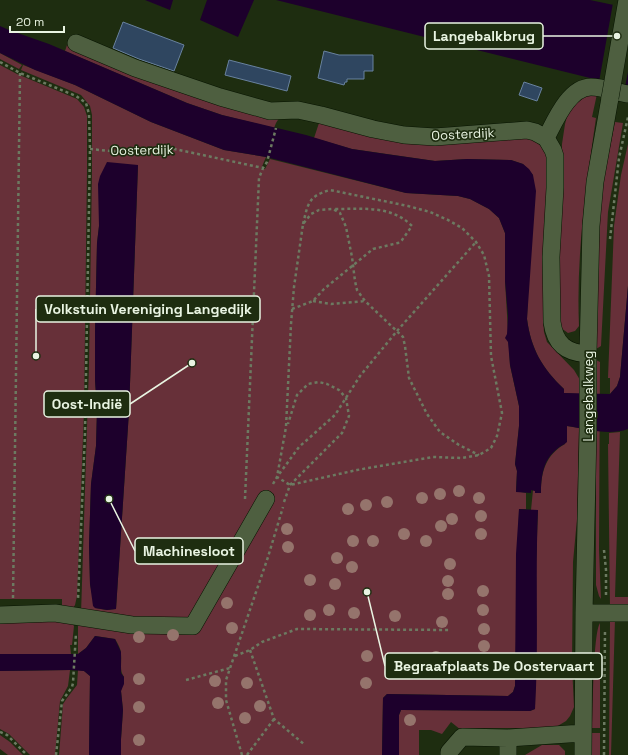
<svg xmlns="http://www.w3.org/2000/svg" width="628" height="755" font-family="'Space Grotesk',sans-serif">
<rect width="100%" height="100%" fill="#1e2d10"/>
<path fill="#673039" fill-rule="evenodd" d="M67 45 168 86 281 115 276 123 274 128 222 115 187 103 65 51Z
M0 53 22 65 19 69 0 59Z
M0 65 17 74 77 99 84 107 87 116V170L84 410 77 596 75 605 73 608 62 609V599H0Z
M23 65 75 85 151 122 224 150 266 157 261 169H265L270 159 406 193 458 196 470 199 489 209 499 218 505 233V281L510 365 519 406V426L515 464 517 471 516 491 526 493V509H519L515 686 513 692 508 696 387 694 383 698 382 755H121V739L123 710 121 691 124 677C119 670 122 663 121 654 121 649 118 644 115 639L95 636 86 648 78 654V625L188 622 81 614 89 365 92 171V115L90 106 81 95 21 70ZM138 165 129 411 116 609 107 610 95 608 90 584 89 545 91 484 96 446 97 410 95 380V332L97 243 99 226Z
M597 94 592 117 596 118C586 187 576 256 579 326L575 331 568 333 561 328 558 309 560 198 562 144 565 124 570 106 578 97Z
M320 120 379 135 515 134 535 141 542 147 546 152 550 180 543 320 544 332 547 342 574 370 580 380 579 394 564 393V389C542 368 531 349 527 319L533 175 523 164 511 160 467 159 435 161 352 149 314 138Z
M615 122 623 123 608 212 601 346 596 349 600 212 604 178Z
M628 144V286L620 377 617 386 610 394V378H608L614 226 621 175Z
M596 360 600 362 599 550 601 599 599 596 596 585Z
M567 426 579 428 577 519 573 562 572 665 574 707 570 716 566 721 556 727 549 728H463L461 730 451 722 442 734 431 730H419V755H399V715L401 710 530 711 535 709 536 563 538 511 531 510 533 490 541 493C541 471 546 455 565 444Z
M620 432 615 597H628V608H610L608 444H609V433Z
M615 619 611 755H609L610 621Z
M0 620H70L74 626 72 645H70L71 654H0Z
M600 623V728H592C593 711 593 633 600 623Z
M70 670 68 686 60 701 55 755H30L9 734 0 729V671Z
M78 670 84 671 90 676 89 755H59L63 704 67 698 77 685Z
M592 733H600V755H592Z
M0 735 10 742 23 755H8L0 749Z
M542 745H559L565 751V755H525Z"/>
<path fill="#1d002c" d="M145 0H173L170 10Z
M207 0H254L238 37 200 20Z
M276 0H590L628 8V86L590 78Z
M0 26 9 30 49 44 187 103 222 115 306 135 352 149 386 154 435 161 467 159 511 160 523 164 529 169 533 175 536 191 527 319C531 349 542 368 564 389V393L610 394 617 386 620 377 628 286V429C609 436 586 429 567 426V442C564 445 560 446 557 449 543 460 541 477 541 493H535V491L531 490V493L516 492 517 471 515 464 519 426V406L510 365 508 342 505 338 507 334 508 316 505 281V233L499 218 489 209 470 199 458 196 406 193 266 157 224 150 151 122 75 85 35 70 0 53Z
M107 162 138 165 129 411 116 609 107 610 95 608 93 606 90 584 89 545 91 484 96 446 97 410 95 380V332L97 243 99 226 98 184 100 176Z
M519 509 538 510C535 576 539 643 535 709L530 711 401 710 399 715V755H382L383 698 387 694 508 696 513 692 515 686 516 554Z
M95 636 115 639 121 652V673L124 677V684L121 691 123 710 121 739V755H89L90 676 84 671 70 670 0 671V654H78L86 648Z"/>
<path fill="#1e2d10" d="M613 3 628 6V72L625 87 599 82Z"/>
<path fill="#2f4660" stroke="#69829f" d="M123 22 184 45 174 71 139 59 113 48Z
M324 51 339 55H373V71H364V79H347V82H345L344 85 318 78Z
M229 60 291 76 287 91 225 75Z
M524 82 542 88 537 101 519 95Z"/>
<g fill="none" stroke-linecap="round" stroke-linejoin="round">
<g stroke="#071400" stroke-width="18">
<path id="minor" d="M620 40 627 0
M76 43 135 68 220 97 270 111 298 110 321 115 373 129 404 135 435 137 527 130 535 132 546 138 553 150 555 156V188L551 257 552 322C555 344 566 353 588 354
M546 138C555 121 569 87 591 87 603 87 616 92 628 94
M584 613H628
M0 615 55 613 132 625 193 626 266 499
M449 755V752L462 737 508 738
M508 755V738L583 733
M583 755 584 613 588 431V354L591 226 595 182 610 98"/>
</g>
<path stroke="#6c7a61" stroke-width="2.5" stroke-dasharray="3 3" stroke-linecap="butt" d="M0 62 20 73 76 96 86 103 89 114 90 149 85 433 78 600
M90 149 120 152 170 148 263 168 267 162 276 128
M303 224C308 204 308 196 330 190L408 206 430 212 448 220 462 228 476 242 484 255 489 276 491 356 502 413 497 436 491 448 479 455 462 458 433 457 357 470 290 485 277 477 286 427 291 324 294 287 303 224 311 214 319 210 333 209 340 213 346 227 352 257 355 281 357 290 365 301 403 337 405 346 409 378 427 414 440 432 459 445 479 455
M610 239 619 158 628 117
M313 301 331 304 365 301
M292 309 313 301 324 289 373 249 398 243 402 240 412 226C391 205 363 209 334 209
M273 484 277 477 299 447 335 415 360 376 397 331 476 242
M245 499 259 178 263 168
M284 502 290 485 342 433 349 416 346 398 339 390 327 384 319 382 308 384 297 395 288 424
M604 550 606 570V597
M13 598 20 73
M250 650 274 719 305 745
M235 656 250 650 262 642 297 629 450 630
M186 680 230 668
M0 732 7 735 27 755
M56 755 62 701 72 687 73 683 76 633
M242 755 226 700V680L268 557 283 507
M247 755 274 719
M604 755 605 630"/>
<use href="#minor" stroke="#4e5f40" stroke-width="17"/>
<g stroke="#071400" stroke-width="18" stroke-linecap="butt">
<path id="minor-bridge" d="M610 98 620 40"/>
</g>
<use href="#minor-bridge" stroke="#4e5f40" stroke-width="17"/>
</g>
<g fill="#95746c">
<circle cx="459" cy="491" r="6"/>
<circle cx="440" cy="494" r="6"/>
<circle cx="422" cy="498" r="6"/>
<circle cx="479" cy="498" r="6"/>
<circle cx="387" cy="502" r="6"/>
<circle cx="366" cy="505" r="6"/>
<circle cx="348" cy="509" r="6"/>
<circle cx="481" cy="516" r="6"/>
<circle cx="452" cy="519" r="6"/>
<circle cx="441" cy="526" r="6"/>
<circle cx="287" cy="529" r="6"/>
<circle cx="404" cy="534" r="6"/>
<circle cx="481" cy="534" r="6"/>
<circle cx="353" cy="541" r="6"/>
<circle cx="373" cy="541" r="6"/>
<circle cx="426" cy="541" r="6"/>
<circle cx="288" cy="547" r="6"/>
<circle cx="337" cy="558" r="6"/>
<circle cx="450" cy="564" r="6"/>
<circle cx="352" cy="567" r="6"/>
<circle cx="310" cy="580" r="6"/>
<circle cx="448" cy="581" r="6"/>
<circle cx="335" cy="584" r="6"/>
<circle cx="483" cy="591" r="6"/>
<circle cx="448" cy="594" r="6"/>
<circle cx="227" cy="603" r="6"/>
<circle cx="329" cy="610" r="6"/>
<circle cx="483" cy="610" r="6"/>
<circle cx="354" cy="613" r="6"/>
<circle cx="310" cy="615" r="6"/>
<circle cx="395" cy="616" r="6"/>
<circle cx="442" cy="622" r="6"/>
<circle cx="232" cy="628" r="6"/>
<circle cx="484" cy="629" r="6"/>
<circle cx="173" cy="635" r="6"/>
<circle cx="139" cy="637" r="6"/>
<circle cx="484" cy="646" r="6"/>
<circle cx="367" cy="656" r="6"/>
<circle cx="436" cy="657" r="6"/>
<circle cx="390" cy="672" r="6"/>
<circle cx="139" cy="679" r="6"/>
<circle cx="215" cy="681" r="6"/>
<circle cx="247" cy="683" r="6"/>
<circle cx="366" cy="683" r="6"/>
<circle cx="218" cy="703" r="6"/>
<circle cx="260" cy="706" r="6"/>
<circle cx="139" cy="707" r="6"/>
<circle cx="245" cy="718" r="6"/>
<circle cx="410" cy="720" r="6"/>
<circle cx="139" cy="740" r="6"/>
</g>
<g text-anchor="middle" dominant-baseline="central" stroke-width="3.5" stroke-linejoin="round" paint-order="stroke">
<g font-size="13" fill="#e9f4e2" stroke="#1e2d10">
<text transform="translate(463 134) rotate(-3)">Oosterdijk</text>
<text transform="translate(142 150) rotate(-1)">Oosterdijk</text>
<text transform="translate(588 396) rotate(-90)">Langebalkweg</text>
</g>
</g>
<path fill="none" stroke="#e9f4e2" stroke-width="1.5" d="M617 36L543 36M36 356L36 309M192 363L130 404M109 499L135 551M367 592L385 666"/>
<g fill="#e9f4e2" stroke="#1e2d10" stroke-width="1.5">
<circle cx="617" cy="36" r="4"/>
<circle cx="36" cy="356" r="4"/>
<circle cx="192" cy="363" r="4"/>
<circle cx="109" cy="499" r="4"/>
<circle cx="367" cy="592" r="4"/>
</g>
<g fill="#1e2d10" stroke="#e9f4e2" stroke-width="1.5">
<rect x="425" y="23" width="118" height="26" rx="4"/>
<rect x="36" y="296" width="224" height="26" rx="4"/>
<rect x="44" y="391" width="86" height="26" rx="4"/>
<rect x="135" y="538" width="108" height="26" rx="4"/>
<rect x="385" y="653" width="217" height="26" rx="4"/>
</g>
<g font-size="14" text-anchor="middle" font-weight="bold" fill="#e9f4e2">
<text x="484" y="41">Langebalkbrug</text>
<text x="148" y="314">Volkstuin Vereniging Langedijk</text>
<text x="87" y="409">Oost-Indië</text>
<text x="189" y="556">Machinesloot</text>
<text x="494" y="671">Begraafplaats De Oostervaart</text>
</g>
<path d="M10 26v6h54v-6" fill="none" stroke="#e9f4e2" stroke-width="2"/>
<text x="16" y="26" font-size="12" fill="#e9f4e2" stroke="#1e2d10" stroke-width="3" paint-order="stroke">20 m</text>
</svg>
